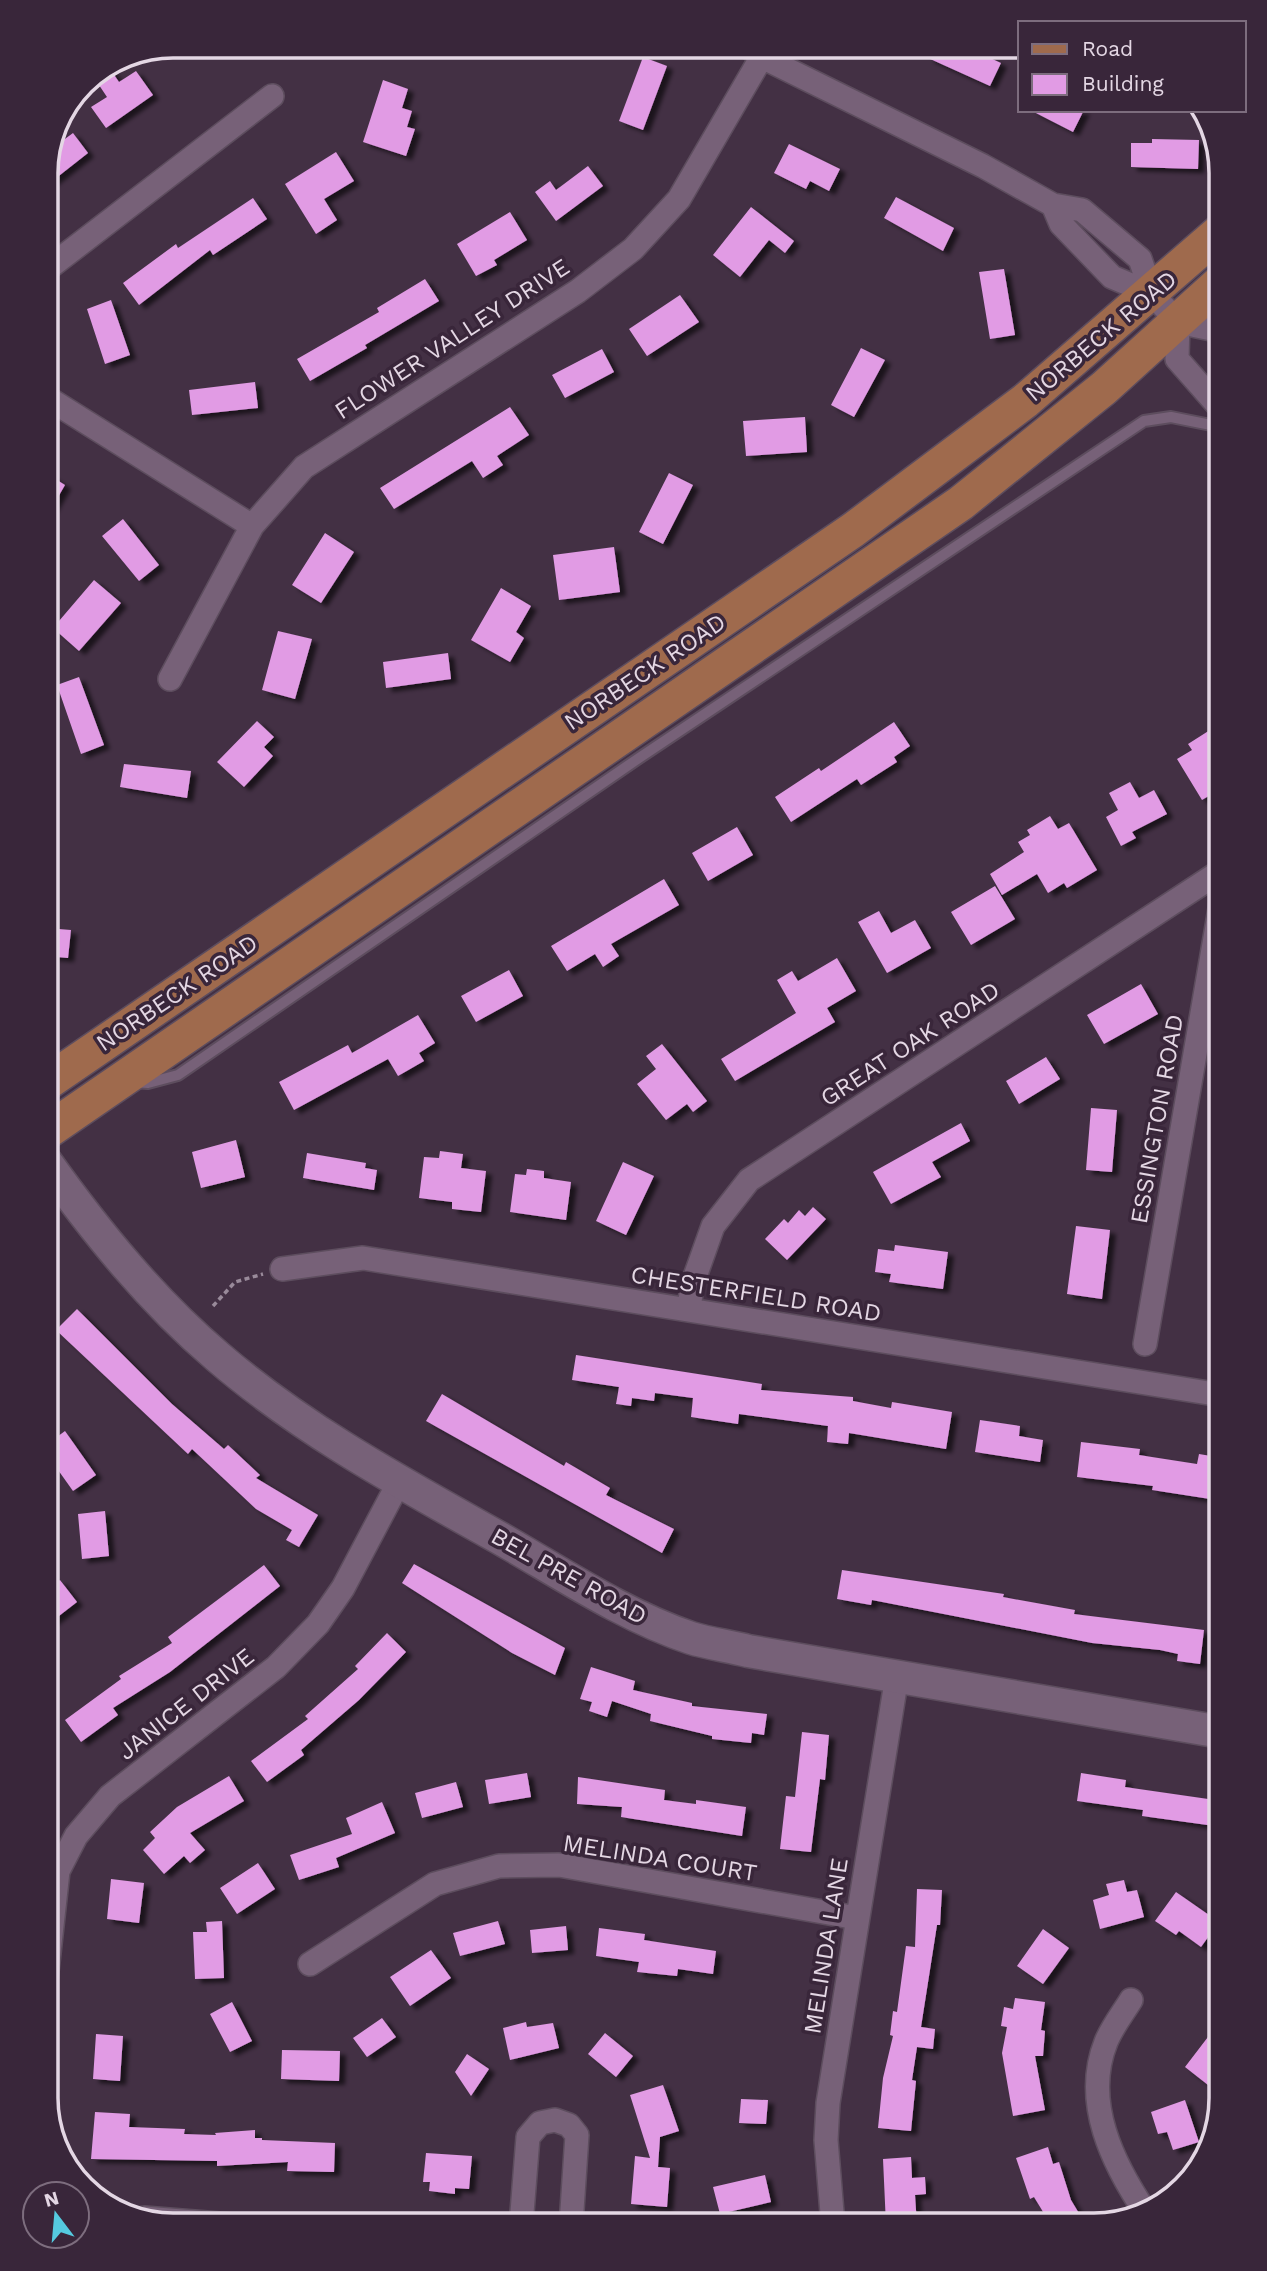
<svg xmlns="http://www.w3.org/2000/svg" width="1267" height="2271" font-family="'Work Sans',sans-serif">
<defs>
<filter id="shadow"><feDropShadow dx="6" dy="4" stdDeviation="2" flood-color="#0009"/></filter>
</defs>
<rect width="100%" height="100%" fill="#433044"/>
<path fill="#e19be4" filter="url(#shadow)" d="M934 46H964L1001 63 990 86 928 58Z
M643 57 667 66 643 130 619 121Z
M108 66 119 82 136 71 153 95 106 128 91 107 107 97 93 76Z
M383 80 408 89 402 108 412 111 407 127 415 129 406 156 363 142Z
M1030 110H1084L1073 132Z
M73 133 88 153 46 186V165L54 147Z
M1152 139 1199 140 1198 169 1131 167V143H1152Z
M789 144 840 169 829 191 810 181 806 189 774 173Z
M336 152 354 181 324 199 337 220 316 234 285 184Z
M588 166 603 186 556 221 535 192 550 181 556 190Z
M896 197 954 228 943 251 884 218Z
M253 198 267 219 213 255 210 250 139 305 123 283 176 244 178 248Z
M751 207 794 241 785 253 769 240 740 277 713 255Z
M510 212 527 240 494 260 497 265 476 276 457 244Z
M1004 269 1015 335 990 339 979 272Z
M425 279 439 301 365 345 367 348 310 381 297 359 379 312 377 308Z
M680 295 699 322 647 356 629 329Z
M111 300 130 355 105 364 87 309Z
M861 348 885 360 854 417 831 405Z
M602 349 614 372 565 398 552 375Z
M255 382 258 408 192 415 189 390Z
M510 407 529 435 497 456 503 465 483 478 472 461 394 509 380 488Z
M805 417 807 452 746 456 743 421Z
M46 473 65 485 46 518Z
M669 473 693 485 663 544 639 532Z
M123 519 159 565 139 581 102 536Z
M325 533 354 552 321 603 292 585Z
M614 547 620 592 559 600 553 555Z
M94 580 121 603 79 651 53 628Z
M501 588 531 606 516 632 524 638 510 662 471 640Z
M278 631 312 639 295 699 262 690Z
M448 653 451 679 386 688 383 662Z
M79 677 104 745 81 754 57 685Z
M257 721 274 737 264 747 273 756 244 787 217 762Z
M894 722 910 746 894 757 897 762 861 785 857 779 791 822 775 797 819 768 821 771Z
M1210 730 1222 749V788L1202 800 1177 759 1192 750 1188 744Z
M124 764 191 771 187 798 120 787Z
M1130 782 1139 798 1154 790 1167 814 1132 832 1136 838 1121 846 1106 817 1118 810 1109 793Z
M1050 816 1058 829 1069 823 1097 870 1067 888 1064 883 1048 893 1037 874 1002 895 990 874 1024 852 1018 842 1030 835 1027 830Z
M737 827 753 855 708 881 692 853Z
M664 879 679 905 611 944 619 956 603 967 595 954 567 971 551 946Z
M995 886 1015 919 971 945 951 912Z
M879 911 891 933 915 920 931 948 887 973 858 922Z
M46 928 71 930 68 958 46 956Z
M837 958 856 991 827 1008 835 1022 735 1081 721 1059 796 1013 777 980 792 971 798 981Z
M509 970 523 996 476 1022 461 996Z
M1141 984 1158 1014 1104 1044 1087 1015Z
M418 1015 435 1043 419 1053 424 1061 398 1076 388 1059 294 1110 279 1082 348 1045 352 1053Z
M662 1044 707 1101 693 1112 687 1104 666 1120 637 1084 656 1069 646 1056Z
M1046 1057 1060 1079 1019 1104 1006 1081Z
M1091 1108 1117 1110 1112 1172 1086 1170Z
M961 1123 970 1141 932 1162 941 1177 891 1204 873 1172Z
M236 1140 245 1177 201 1188 192 1152Z
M440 1151 463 1154 461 1168 486 1171 481 1212 452 1209V1202L419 1198 424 1157 439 1158Z
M307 1153 366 1163 365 1168 377 1170 374 1190 303 1178Z
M623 1162 654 1176 626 1235 596 1221Z
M527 1169 544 1171V1178L571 1182 566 1220 510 1212 515 1174 526 1175Z
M813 1207 826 1219 787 1260 765 1239 784 1219 788 1223 799 1210 805 1216Z
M1076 1226 1110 1230 1102 1299 1067 1294Z
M895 1245 948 1252 943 1289 889 1282 891 1274 875 1272 878 1249 894 1251Z
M77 1309 172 1404 224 1449 228 1445 260 1475 256 1478 318 1515 299 1547 286 1540 292 1530 256 1509 192 1449 188 1454 56 1330Z
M576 1355 762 1384 761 1390 853 1397V1401L891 1408 892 1402 952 1412 946 1449 849 1433 848 1444 827 1442 828 1426 739 1414 738 1424 691 1417 693 1398 655 1393 654 1401 632 1398 631 1406 616 1404 619 1387 572 1380Z
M442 1394 564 1466 566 1462 610 1488 606 1495 674 1529 662 1553 426 1421Z
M980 1420 1020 1426 1019 1436 1043 1440 1040 1462 975 1452Z
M65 1431 96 1475 73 1491 46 1453V1445Z
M1081 1442 1140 1449 1139 1455 1197 1464 1199 1454 1217 1457 1215 1468H1222V1489L1212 1488 1210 1499 1152 1490 1153 1486 1077 1477Z
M105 1511 109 1556 82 1559 78 1514Z
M414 1564 565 1648 555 1675 512 1653 402 1583Z
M264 1565 280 1586 170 1672 113 1708 118 1715 81 1742 65 1720 121 1679 119 1676 172 1643 168 1637Z
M842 1570 1004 1594 1003 1597 1075 1610 1074 1614 1204 1630 1200 1664 1177 1661 1178 1654 1160 1650 1092 1643 872 1600 871 1605 837 1599Z
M60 1580 77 1602 46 1626V1590Z
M387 1633 406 1652 359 1700 301 1750 304 1755 267 1782 251 1761 308 1719 305 1716 358 1669 355 1666Z
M591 1667 635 1681 633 1690 692 1703V1706L767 1714 764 1735 752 1733 751 1743 712 1739V1736L650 1721 651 1714 612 1701 607 1717 589 1711 592 1702 580 1699Z
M802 1732 829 1735 825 1780 820 1779 811 1852 780 1849 786 1796 795 1797Z
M527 1773 531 1797 489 1804 485 1780Z
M1081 1773 1126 1780 1125 1787 1222 1801V1827L1142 1816 1143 1810 1077 1801Z
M229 1776 244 1801 190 1833 205 1850 190 1863 184 1856 164 1874 143 1850 155 1838 150 1832 177 1807Z
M578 1777 665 1790 664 1800 696 1804V1800L746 1807 742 1836 621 1817 622 1807 577 1804Z
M456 1782 463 1807 422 1818 415 1793Z
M382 1802 395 1833 336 1858 339 1867 299 1880 290 1855 352 1834 346 1818Z
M258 1863 275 1889 237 1914 220 1888Z
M111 1879 144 1883 139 1923 107 1919Z
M1124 1880 1127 1892 1137 1890 1144 1917 1100 1929 1093 1900 1109 1895 1106 1884Z
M917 1889 942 1890 940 1925H937L921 2027 935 2029 933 2049 917 2047 912 2080 916 2081 911 2131 878 2128 883 2078 893 2036 890 2035 893 2011 897 2012 906 1946 915 1947Z
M1176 1892 1219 1922 1201 1947 1179 1931 1176 1935 1155 1921Z
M222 1921 224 1978 195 1979 193 1932H207L206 1922Z
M498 1921 505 1944 460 1956 453 1933Z
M566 1926 568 1950 532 1953 530 1930Z
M599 1928 645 1934 644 1940 716 1951 713 1974 678 1969 677 1976 637 1972 639 1962 596 1956Z
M1043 1929 1069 1948 1043 1984 1017 1966Z
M431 1950 451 1978 410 2006 390 1977Z
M1015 1998 1045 2002 1041 2030 1045 2031 1043 2056H1035L1045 2110 1013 2116 1002 2053 1007 2027 1001 2026 1004 2007 1013 2009Z
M232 2002 252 2041 230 2052 210 2014Z
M382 2018 396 2037 367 2057 353 2038Z
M526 2022 527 2027 553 2023 559 2048 510 2060 503 2028Z
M605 2033 633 2056 616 2077 588 2054Z
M1211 2033 1222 2042V2067L1208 2085 1185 2067Z
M96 2034 123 2036 120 2081 93 2079Z
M282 2050 340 2051 339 2081 281 2079Z
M467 2054 489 2069 471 2096 455 2072Z
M663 2085 679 2131 660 2137 658 2167 670 2168 667 2207 631 2204 635 2156 650 2158 630 2095Z
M741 2099 768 2100 766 2124 739 2123Z
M1185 2100 1199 2142 1173 2150 1167 2132 1158 2134 1151 2112Z
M95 2112 130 2114 129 2127 185 2129 184 2134 216 2135 215 2133 255 2130V2138H262V2140L335 2143 334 2172 287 2171 288 2162 217 2166V2161L91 2159Z
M1048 2147 1053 2164 1059 2162 1071 2200 1086 2225H1051L1034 2197 1030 2199 1016 2158Z
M426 2153 472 2156 469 2189 455 2188V2194L429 2191 430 2182H423Z
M911 2157 912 2178 925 2177 926 2194 915 2195 917 2225H886L883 2159Z
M765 2175 771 2202 720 2214 713 2187Z"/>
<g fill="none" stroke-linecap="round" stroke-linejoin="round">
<g stroke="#5d4d5e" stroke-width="14">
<path id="lane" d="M133 1082 148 1083 178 1075 639 758 1144 421 1171 417 1221 427
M46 1199 67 1197"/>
</g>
<g stroke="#5d4d5e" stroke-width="26">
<path id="street" d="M747 46 762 57 983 166 1053 205 1082 210 1140 259 1152 294 1178 322 1221 331
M1053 205 1061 224 1112 277 1152 294
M46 270 272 96
M1178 322 1177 359 1221 409
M46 397 252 526
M170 679 252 526 304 467 578 291 633 249 679 199 768 46
M282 1269 363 1258 1221 1395
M689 1310 692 1285 713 1226 749 1180 1221 871
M1145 1344 1221 903
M310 1964 435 1884 499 1866 559 1865 857 1918
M46 1980 58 1871 76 1836 110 1796 276 1667 318 1624 343 1588 399 1482
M1131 2000C1123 2013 1112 2027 1106 2042 1082 2102 1113 2164 1146 2213
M144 2218 232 2225
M521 2225 528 2137 540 2123 555 2120 569 2125 577 2135 571 2225
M833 2225 826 2140 828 2103 897 1676"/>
</g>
<g stroke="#5d4d5e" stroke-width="35">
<path id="secondary" d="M46 1162C97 1233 151 1300 218 1357 304 1431 405 1485 503 1540 564 1575 625 1616 691 1638 710 1644 730 1646 748 1651L1221 1732"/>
</g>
<g stroke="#5d4d5e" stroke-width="38">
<path id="primary" d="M46 1083 853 530 1025 401 1221 231
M46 1132 961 503 1104 388 1221 282"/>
</g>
<path stroke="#998a9a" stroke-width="3.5" stroke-dasharray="5 3.5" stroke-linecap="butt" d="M213 1306 235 1282 263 1274"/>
<use href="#lane" stroke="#776178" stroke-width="10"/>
<use href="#street" stroke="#776178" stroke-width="23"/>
<use href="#secondary" stroke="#776178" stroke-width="32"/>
<use href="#primary" stroke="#9f6a4d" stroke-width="35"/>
</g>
<g text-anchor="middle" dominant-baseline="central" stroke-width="7" stroke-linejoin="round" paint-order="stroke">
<g font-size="24" fill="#e4d7e4" stroke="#39263a">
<text transform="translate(1101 336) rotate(-40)">NORBECK ROAD</text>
<text transform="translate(452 339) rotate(-33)">FLOWER VALLEY DRIVE</text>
<text transform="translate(645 672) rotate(-34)">NORBECK ROAD</text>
<text transform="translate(177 993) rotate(-34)">NORBECK ROAD</text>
<text transform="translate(910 1044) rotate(-33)">GREAT OAK ROAD</text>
<text transform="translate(1157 1119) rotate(-80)">ESSINGTON ROAD</text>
<text transform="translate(756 1294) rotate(9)">CHESTERFIELD ROAD</text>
<text transform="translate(569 1576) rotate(29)">BEL PRE ROAD</text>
<text transform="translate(186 1704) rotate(-38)">JANICE DRIVE</text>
<text transform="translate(660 1858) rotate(9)">MELINDA COURT</text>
<text transform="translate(826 1946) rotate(-81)">MELINDA LANE</text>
</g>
</g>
<path d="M0 0H1267V2271H0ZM173 58H1094A115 115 0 0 1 1209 173V2098A115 115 0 0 1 1094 2213H173A115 115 0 0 1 58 2098V173A115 115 0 0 1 173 58Z" fill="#39263a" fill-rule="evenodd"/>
<path fill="none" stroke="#e4d7e4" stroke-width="3.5" d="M173 58H1094A115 115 0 0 1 1209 173V2098A115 115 0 0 1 1094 2213H173A115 115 0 0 1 58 2098V173A115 115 0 0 1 173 58Z"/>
<rect x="1018" y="21" width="228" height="91" fill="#39263a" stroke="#7d6d7e" stroke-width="2"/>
<rect x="1032" y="44" width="35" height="10" fill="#9f6a4d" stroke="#7d6d7e" stroke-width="2"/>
<text x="1082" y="56" font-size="21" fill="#e4d7e4">Road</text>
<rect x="1032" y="74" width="35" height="21" fill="#e19be4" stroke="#7d6d7e" stroke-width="2"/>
<text x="1082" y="91" font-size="21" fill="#e4d7e4">Building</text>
<g transform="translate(56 2215) rotate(344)"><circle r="33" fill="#39263a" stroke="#7d6d7e" stroke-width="2"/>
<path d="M0-5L12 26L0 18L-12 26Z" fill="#55cadf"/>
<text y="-10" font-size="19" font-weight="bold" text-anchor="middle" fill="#e4d7e4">N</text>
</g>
</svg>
